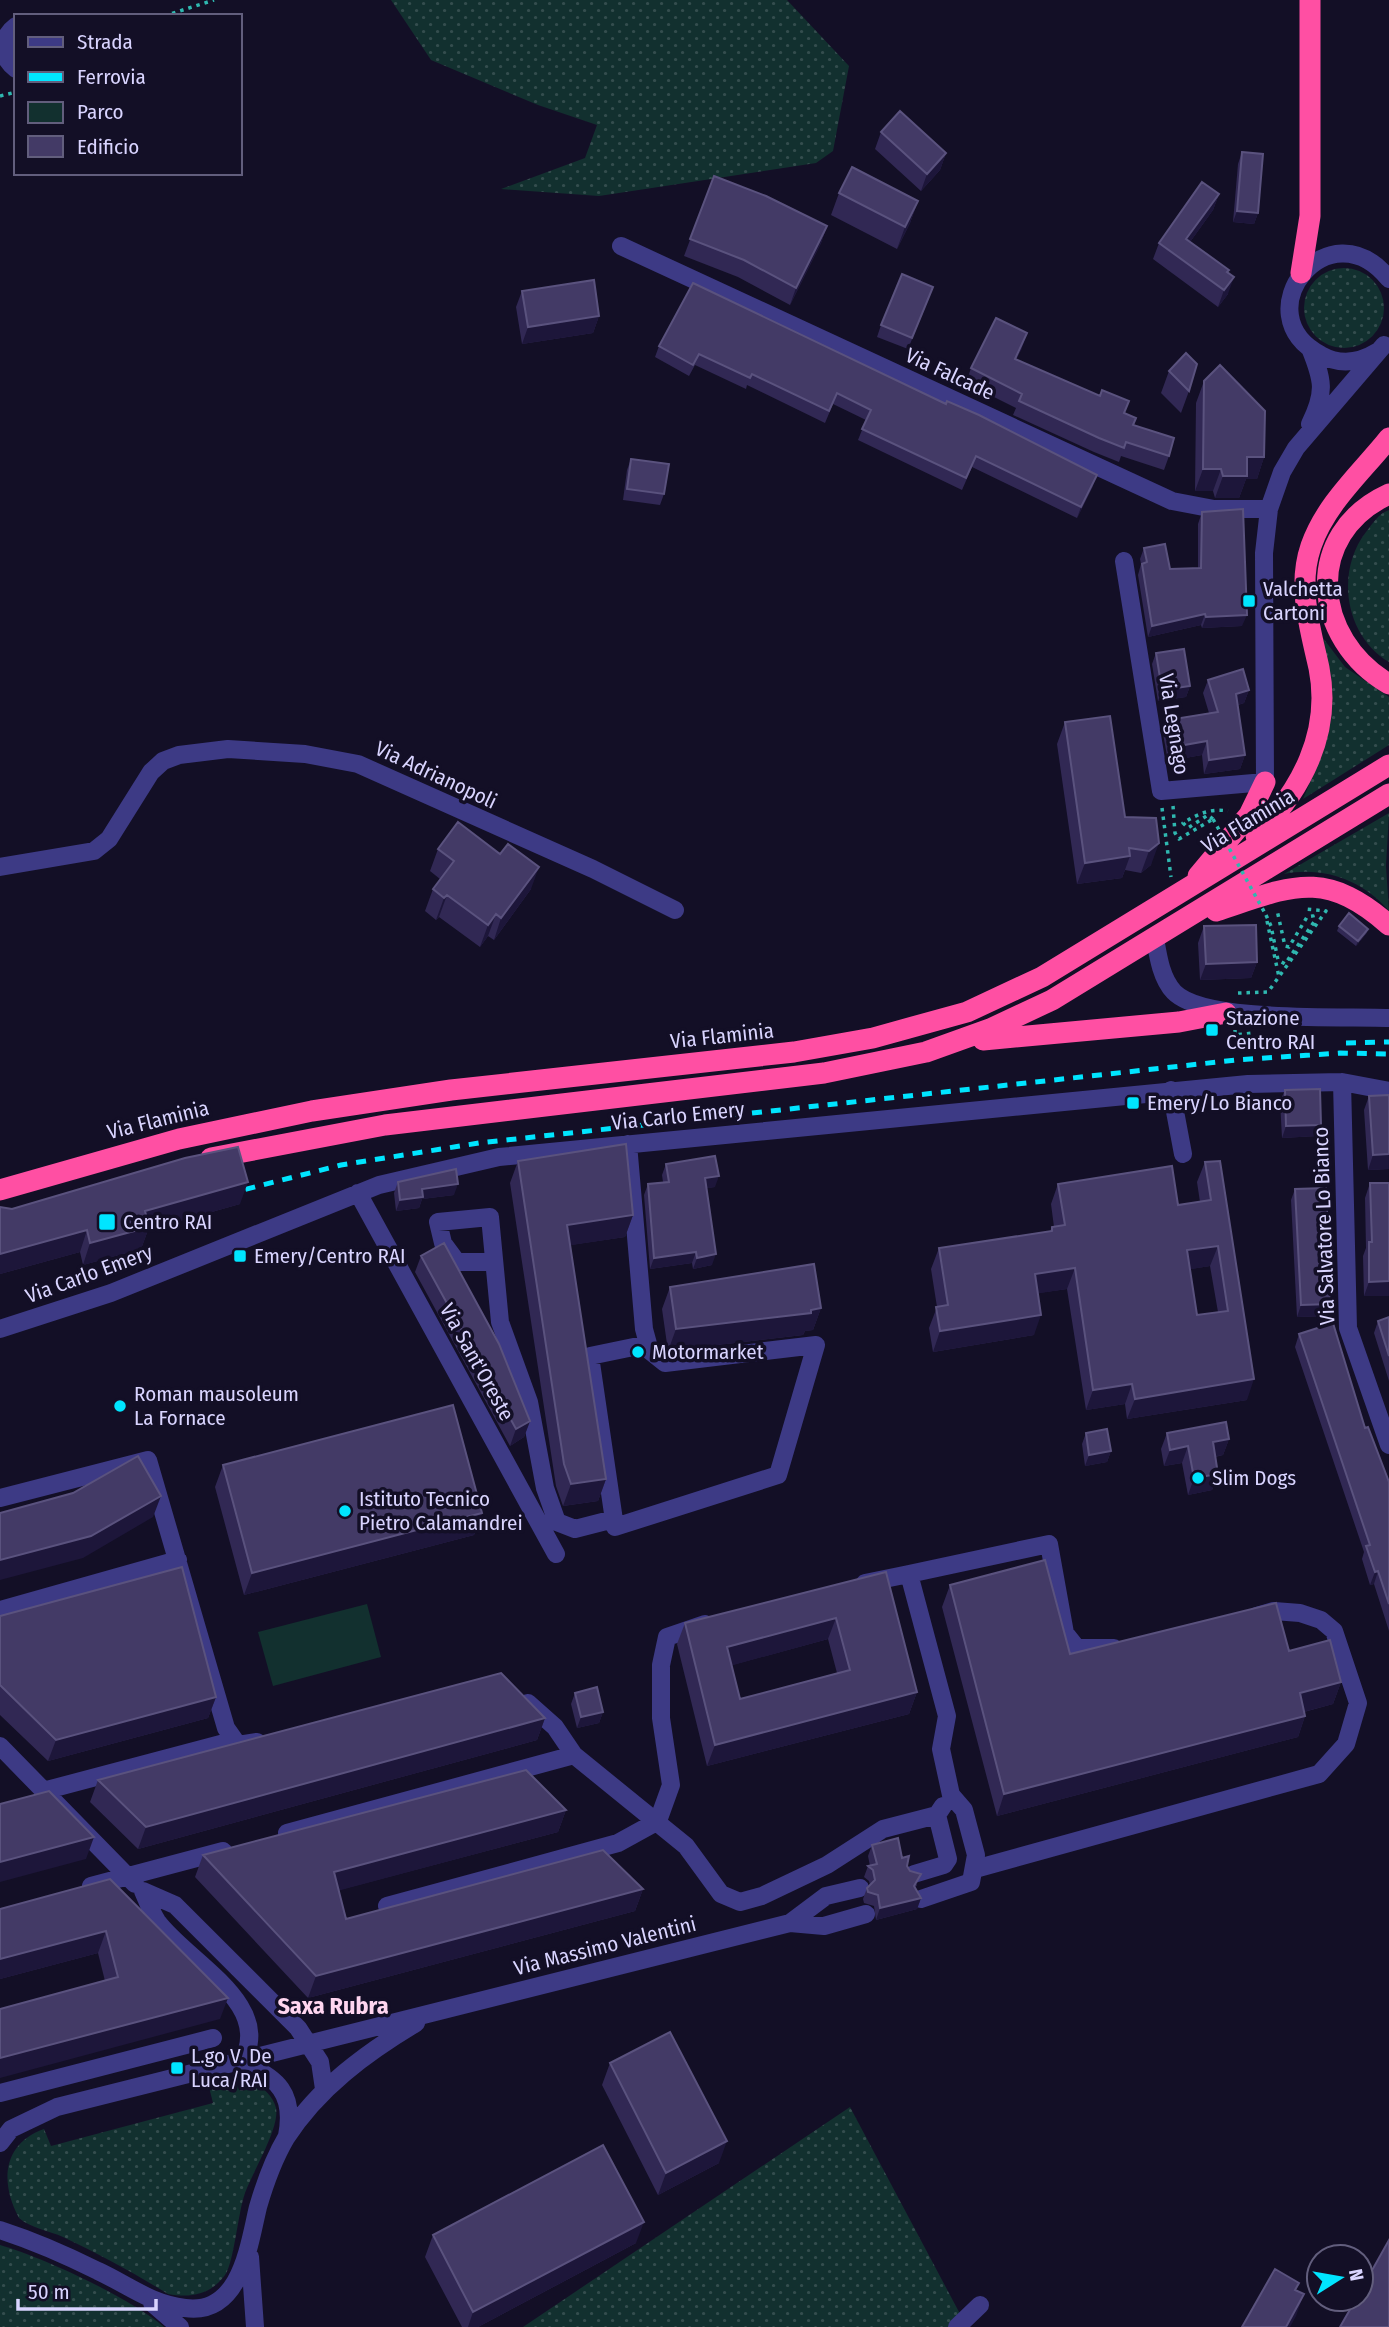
<svg xmlns="http://www.w3.org/2000/svg" width="1389" height="2327" font-family="'Fira Sans Condensed',sans-serif">
<defs>
<pattern id="grass-dots" width="8" height="8" patternUnits="userSpaceOnUse" patternTransform="scale(1.75)"><rect width="8" height="8" fill="#12302f"/><path d="M2 2h.1M6 6h.1" fill="none" stroke="#344d4e" stroke-width="1.8" stroke-linecap="round"/></pattern>
</defs>
<rect width="100%" height="100%" fill="#130f26"/>
<path fill="url(#grass-dots)" d="M391 0H787L849 66 833 151 816 163 599 196 501 189 585 158 597 125 538 105 431 60Z
M1304 308a40 40 0 1 1 80 0a40 40 0 1 1-80 0Z
M1389 510V662C1345 636 1335 572 1366 532 1373 523 1378 514 1389 510Z
M1323 638 1345 667 1389 697V745L1303 799C1331 736 1332 705 1323 638Z
M1389 813 1386 866 1389 911C1363 880 1323 866 1284 874Z
M241 2079C256 2082 272 2092 276 2108 280 2128 252 2173 245 2193 238 2212 234 2263 225 2275 210 2295 191 2298 168 2294 134 2273 99 2254 63 2237 50 2231 30 2228 19 2218 0 2183 2 2144 44 2129L51 2146 213 2103 209 2087Z
M850 2107 967 2327H523Z
M0 2245C42 2257 131 2298 164 2327H0Z"/>
<path fill="#12302f" d="M367 1604 381 1657 273 1686 258 1632Z"/>
<g fill="none" stroke-linecap="round" stroke-linejoin="round">
<path stroke="#2fb8b0" stroke-width="3.5" stroke-dasharray="3.5 5" stroke-linecap="butt" d="M164 16 214 0
M0 96 16 92
M1173 806 1175 833 1179 839 1213 819
M1162 808 1171 877
M1213 819 1208 815 1188 828 1183 823C1198 814 1210 808 1228 811
M1266 915 1271 926 1278 960 1285 964 1314 922 1313 916 1307 917 1289 947 1285 946 1277 910
M1267 921 1279 977
M1238 993 1268 992 1326 911 1306 909
M1235 1030V1035L1253 1033"/>
<path stroke="#3d3a85" stroke-width="18" d="M16 26C0 38 0 57 16 69
M621 246 1172 501 1214 509H1269
M1310 348C1323 380 1326 392 1310 424
M1377 352C1359 363 1339 365 1321 355 1242 314 1329 204 1389 279
M1124 561 1161 791 1265 782 1264 553 1269 509 1282 472 1296 448 1384 345
M0 867 94 851 109 839 151 772 163 761 179 755 228 749 305 754 358 764 593 869 675 910
M1155 938C1158 956 1161 978 1174 992 1204 1023 1344 1016 1389 1018
M1342 1082 1348 1328 1389 1445
M1171 1090 1183 1154
M628 1144 644 1329 650 1351 665 1363 816 1345 778 1475 615 1527 590 1356 648 1344
M358 1193 556 1554
M494 1262H457L443 1243 438 1222 490 1217 500 1322 529 1402 545 1488 557 1522 575 1529 614 1519
M0 1329 111 1293 379 1185 499 1157 1248 1084 1342 1082 1389 1091
M0 1498 148 1460 226 1728 238 1745 257 1742
M865 1583 909 1574
M0 1610 178 1560
M528 1703 555 1727 574 1755 686 1846 721 1894 740 1902 762 1896 827 1865 883 1829 937 1815
M0 1746 135 1884
M43 1791 232 1741
M287 1833 574 1755
M975 1869 1319 1774 1346 1744 1358 1703 1334 1631 1321 1620 1300 1613 1274 1611 1257 1616
M914 1874 944 1865 948 1859 937 1815 943 1806
M91 1886 223 1851
M921 1899 971 1882 976 1855 964 1810 951 1795 941 1749 947 1716 909 1574 1049 1544 1065 1633 1077 1648H1114
M387 1906 618 1843 658 1821 671 1785 661 1718V1665L667 1637 705 1624
M790 1923 826 1896 860 1888
M241 2063C277 2005 187 1962 157 1921 151 1912 147 1900 143 1891L175 1905 298 2028 320 2062 324 2089
M241 2063C278 2077 295 2094 287 2136
M0 2093 213 2038
M0 2143 11 2129 57 2107 790 1923 824 1926 866 1914
M0 2230C34 2241 66 2255 98 2271 130 2286 149 2303 185 2308 241 2316 249 2244 258 2207 265 2183 273 2160 286 2138 318 2088 366 2053 416 2023
M250 2257 255 2327
M152 2303 180 2327
M957 2327 980 2305"/>
<path stroke="#ff4fa3" stroke-width="21" d="M1301 273 1310 216V0
M1389 494C1302 534 1312 639 1389 684
M1256 836C1301 791 1332 733 1319 668 1310 627 1297 587 1311 546 1326 503 1362 472 1389 438
M1198 876 1249 815 1265 782
M1216 911C1290 887 1323 867 1389 925
M983 1040 1179 1022 1226 1013
M211 1158 385 1125 824 1073 926 1052 990 1029 1052 1000 1389 794
M0 1190 179 1139 312 1111 451 1090 794 1052 873 1038 967 1012 1042 977 1389 765"/>
<path stroke="#00e5ff" stroke-width="5" stroke-dasharray="10 9" stroke-linecap="butt" d="M1346 1043 1389 1042
M227 1194 341 1165 479 1143 1236 1060 1340 1053 1389 1054"/>
<path stroke="#2fb8b0" stroke-width="3.5" stroke-dasharray="3.5 5" stroke-linecap="butt" d="M1213 819 1266 915"/>
</g>
<path fill="#312854" fill-rule="evenodd" d="M881 132 946 153 940 170 921 191 875 149Z
M1242 152 1258 213 1254 224 1233 222 1238 164Z
M714 176 827 226 821 243 790 305 738 277 684 256Z
M839 193 918 201 910 223 897 249 831 215Z
M1219 194 1213 210 1190 242 1228 273V294L1218 307 1153 259 1159 243Z
M693 283 1093 486 1077 518 972 467 962 490 858 440 866 420 833 404 825 423 747 385 746 389 695 365 689 376 655 357 659 346Z
M522 291 599 316 593 333 522 344 516 307Z
M929 298 908 349 877 337 881 325Z
M1022 348 1016 359 1125 413 1133 425 1169 456 1164 470 1121 456 1119 462 1094 452 1013 415 1016 408 966 383 971 368Z
M1169 371 1189 391 1181 413 1161 393Z
M1204 381 1264 457 1257 479H1246L1239 498H1215L1213 491H1195L1196 403Z
M631 459 664 494 660 505 623 500 627 470Z
M1202 512 1242 626 1202 628 1201 625 1148 637 1138 575 1141 564 1140 559 1144 548 1170 569 1198 568V524Z
M1156 653 1190 686 1186 697 1158 701 1152 664Z
M1208 680 1249 690 1244 703 1238 705 1245 755 1240 769 1204 774 1202 755 1168 761 1163 734 1168 720 1209 713 1203 693Z
M1065 722 1125 817 1156 818 1151 865 1141 873 1125 870 1122 878 1077 884 1057 744Z
M438 849 531 889 494 940 488 936 480 947 439 917 436 920 425 911 433 889 440 879 430 871Z
M1204 926 1257 962 1251 978 1200 980 1198 943Z
M1339 926 1368 929 1366 934 1356 946 1337 931Z
M1285 1090 1317 1136 1282 1138 1280 1101Z
M1389 1095V1169L1368 1170 1364 1110 1369 1096Z
M518 1161 633 1215 625 1237 570 1245 606 1479 598 1501 563 1506 556 1486 510 1183Z
M1205 1162 1247 1400 1127 1419 1125 1404 1086 1410 1067 1289 1038 1293 1034 1335 933 1352 929 1328 937 1307 931 1269 939 1248 1050 1231 1052 1227H1054L1051 1204 1058 1184 1178 1205 1200 1202 1197 1182ZM1210 1266 1218 1312 1197 1315 1190 1269Z
M666 1164 715 1187 706 1188 712 1265 693 1269 692 1263 650 1269 644 1195 648 1184 663 1182 662 1175Z
M398 1182 454 1195 422 1199 419 1208 396 1211 394 1193Z
M1370 1183 1389 1296H1364L1363 1256 1366 1248 1365 1198Z
M1295 1189 1327 1316 1297 1317 1291 1200Z
M240 1204 148 1230 141 1249 83 1265 80 1252 0 1274V1207L12 1209Z
M421 1256 530 1421 524 1437 510 1446 415 1272Z
M670 1287 821 1308 813 1330 805 1331 803 1335 668 1351 662 1309Z
M1389 1317V1381L1374 1333 1378 1321Z
M1299 1334 1365 1428 1389 1482V1631L1374 1584 1370 1585 1362 1559 1364 1552 1295 1347Z
M1086 1433 1111 1451 1107 1462 1085 1466 1082 1444Z
M1167 1433 1229 1439 1223 1455 1215 1457 1218 1474 1212 1490 1188 1495 1182 1463 1164 1466 1161 1449Z
M223 1465 482 1513 474 1535 244 1595 215 1487Z
M886 1572 917 1692 909 1714 707 1766 677 1644 685 1623ZM828 1639 837 1673 740 1699 732 1665Z
M950 1585 1070 1654 1289 1651 1341 1682 1333 1704 1304 1712 1305 1716 1298 1737 997 1816 942 1607Z
M0 1616 216 1697 208 1718 48 1761 0 1715Z
M575 1693 603 1712 599 1723 577 1728 571 1704Z
M545 1718 537 1740 138 1849 90 1802 98 1780Z
M566 1810 558 1832 339 1890 346 1919 643 1889 635 1911 308 1998 195 1877 203 1855Z
M872 1845 902 1858 917 1885 915 1888 921 1898 917 1909 876 1920 874 1906 864 1903 863 1899 867 1888 870 1885 869 1881 864 1877 868 1866H870L868 1856Z
M110 1879 220 2019 105 1981 98 1953 0 1979V1909Z
M610 2063 719 2163 658 2195 602 2085Z
M433 2235 636 2243 478 2327H462L425 2257Z"/>
<path fill="#1d163a" d="M946 153 940 170 921 191 927 174Z
M1219 194 1213 210 1180 256 1186 239Z
M918 201 910 223 897 249 905 227Z
M1237 211 1258 213 1254 224 1233 222Z
M827 226 821 243 790 305 796 288Z
M1234 277 1228 294 1218 307 1224 290Z
M599 316 593 333 522 344 528 327Z
M1027 333 1022 348 1010 373 1015 359Z
M1247 457H1264L1257 479H1246L1239 498H1215L1223 476Z
M1203 469H1221L1213 491H1195Z
M1097 475 1093 486 1077 518 1081 507Z
M1205 614 1201 625 1148 637 1152 626Z
M1247 615 1242 626 1202 628 1206 617Z
M1190 686 1186 697 1158 701 1162 690Z
M1249 690 1244 703 1231 707 1236 694Z
M1207 741 1202 755 1168 761 1173 747Z
M1245 755 1240 769 1204 774 1209 760Z
M1159 843 1151 865 1141 873 1149 851Z
M1130 856 1122 878 1077 884 1085 863Z
M539 867 531 889 494 940 501 918Z
M447 895 439 917 436 920 444 898Z
M496 914 488 936 480 947 488 925Z
M1368 929 1366 934 1356 946 1358 941Z
M1257 962 1251 978 1200 980 1206 964Z
M1321 1125 1317 1136 1282 1138 1286 1126Z
M1389 1154V1169L1368 1170 1373 1155Z
M719 1176 715 1187 701 1189 705 1178Z
M248 1182 240 1204 148 1230 141 1249 83 1265 90 1243 145 1211Z
M458 1184 454 1195 422 1199 419 1208 396 1211 400 1200 422 1189Z
M633 1215 625 1237 559 1247 567 1225Z
M87 1230 80 1252 0 1274V1254Z
M1218 1246 1210 1266 1180 1271 1187 1250Z
M696 1252 692 1263 650 1269 654 1258Z
M716 1254 712 1265 693 1269 697 1258Z
M1075 1268 1067 1289 1028 1295 1035 1274Z
M1389 1281V1296H1364L1369 1282Z
M1331 1304 1327 1316 1297 1317 1301 1305Z
M821 1308 813 1330 805 1331 803 1335 668 1351 676 1329Z
M1041 1315 1034 1335 933 1352 940 1331Z
M1254 1379 1247 1400 1127 1419 1135 1399Z
M1132 1384 1125 1404 1086 1410 1093 1390Z
M530 1421 524 1437 510 1446 516 1429Z
M1229 1439 1223 1455 1207 1458 1213 1442Z
M1188 1446 1182 1463 1164 1466 1170 1450Z
M1111 1451 1107 1462 1085 1466 1089 1455Z
M1218 1474 1212 1490 1188 1495 1194 1478Z
M606 1479 598 1501 563 1506 571 1484Z
M161 1496 153 1517 83 1558 0 1580V1560Z
M482 1513 474 1535 244 1595 252 1573Z
M1378 1571 1374 1584 1370 1585 1375 1572Z
M836 1618 828 1639 719 1669 727 1647Z
M1341 1682 1333 1704 1292 1715 1300 1693Z
M917 1692 909 1714 707 1766 715 1745Z
M216 1697 208 1718 48 1761 56 1740Z
M603 1712 599 1723 577 1728 581 1717Z
M1305 1716 1298 1737 997 1816 1004 1794Z
M545 1718 537 1740 138 1849 146 1827Z
M566 1810 558 1832 326 1894 334 1872Z
M94 1837 86 1859 0 1882V1862Z
M643 1889 635 1911 308 1998 316 1976Z
M921 1898 917 1909 876 1920 880 1908Z
M106 1931 98 1953 0 1979V1959Z
M228 1998 220 2019 0 2078V2058Z
M727 2141 719 2163 658 2195 666 2173Z
M644 2222 636 2243 478 2327H468L473 2312Z
M1304 2294 1296 2316 1290 2327H1286Z"/>
<path fill="#433a66" stroke="#5a527e" stroke-width="2" fill-rule="evenodd" d="M900 111 946 153 927 174 881 132Z
M1242 152 1263 154 1258 213 1237 211Z
M852 167 918 201 905 227 839 193Z
M714 176 766 196 827 226 796 288 744 260 690 239Z
M1202 182 1219 194 1186 239 1229 270 1227 272 1234 277 1224 290 1159 243Z
M902 274 933 287 912 338 881 325Z
M594 280 599 316 528 327 522 291Z
M693 283 946 404 947 401 979 415 1097 475 1081 507 976 456 966 478 862 429 871 410 837 393 829 411 752 374 750 378 699 354 693 365 659 346Z
M996 318 1027 333 1015 359 1100 396 1102 390 1129 401 1124 413 1136 418 1133 425 1174 438 1169 456 1126 442 1124 448 1099 438 1019 401 1022 394 971 368Z
M1186 353 1197 364 1189 391 1169 371Z
M1220 365 1265 411 1264 457H1247V476H1223L1221 469H1203L1204 381Z
M631 459 669 464 664 494 627 489Z
M1243 509 1247 615 1206 617 1205 614 1152 626 1142 564 1147 562 1144 548 1165 544 1170 569 1201 568 1202 512Z
M1184 649 1190 686 1162 690 1156 653Z
M1243 669 1249 690 1236 694 1245 755 1209 760 1207 741 1173 747 1168 720 1218 712 1208 680Z
M1110 716 1125 817 1156 818 1159 843 1149 851 1129 848 1130 856 1085 863 1065 722Z
M458 822 500 854 508 844 539 867 501 918 496 914 488 925 447 895 444 898 433 889 454 861 438 849Z
M1349 913 1368 929 1358 941 1339 926Z
M1256 925 1257 962 1206 964 1204 926Z
M1320 1089 1321 1125 1286 1126 1285 1090Z
M1389 1095V1154L1373 1155 1369 1096Z
M626 1144 633 1215 567 1225 606 1479 571 1484 564 1464 518 1161Z
M238 1147 248 1182 145 1211 149 1227 90 1243 87 1230 0 1254V1207L12 1209 185 1158Z
M715 1156 719 1176 705 1178 716 1254 697 1258 696 1252 654 1258 648 1184 669 1182 666 1164Z
M1220 1161 1254 1379 1135 1399 1132 1384 1093 1390 1075 1268 1035 1274 1041 1315 940 1331 936 1307 948 1305 939 1248 1052 1231V1227L1065 1225 1058 1184 1172 1166 1178 1205 1211 1200 1205 1162ZM1218 1246 1228 1311 1197 1315 1187 1250Z
M456 1169 458 1184 422 1189 423 1197 400 1200 398 1182Z
M1370 1183H1389V1281L1369 1282V1242H1372Z
M1326 1188 1331 1304 1301 1305 1295 1189Z
M444 1243 499 1344 530 1421 516 1429 421 1256Z
M814 1264 821 1308 811 1310V1313L676 1329 670 1287Z
M1389 1317V1356L1378 1321Z
M1333 1323 1365 1428 1368 1427 1389 1482V1604L1378 1571 1375 1572 1366 1546 1370 1545 1299 1334Z
M453 1405 482 1513 252 1573 223 1465Z
M1226 1422 1229 1439 1213 1442 1218 1474 1194 1478 1188 1446 1170 1450 1167 1433Z
M1107 1429 1111 1451 1089 1455 1086 1433Z
M138 1456 161 1496 91 1536 0 1560V1513L73 1493Z
M1045 1560 1070 1654 1276 1603 1289 1651 1330 1640 1341 1682 1300 1693 1305 1716 1004 1794 950 1585Z
M182 1567 216 1697 56 1740 0 1685V1616Z
M886 1572 917 1692 715 1745 685 1623ZM836 1618 850 1670 740 1699 727 1647Z
M501 1673 545 1718 146 1827 98 1780Z
M597 1687 603 1712 581 1717 575 1693Z
M526 1770 566 1810 334 1872 346 1919 603 1850 643 1889 316 1976 203 1855Z
M49 1791 94 1837 0 1862V1804Z
M898 1838 902 1858 909 1856 907 1866 910 1871 921 1874 914 1886 921 1898 880 1908 878 1895 868 1892 867 1888 875 1880 873 1870 868 1866 877 1864 872 1845Z
M110 1879 228 1998 0 2058V2009L118 1977 106 1931 0 1959V1909Z
M670 2032 727 2141 666 2173 610 2063Z
M603 2145 644 2222 473 2312 433 2235Z
M1389 2240V2327H1340L1356 2299H1361V2290Z
M1275 2269 1299 2283 1295 2290 1304 2294 1286 2327H1242Z"/>
<g fill="#00e5ff" stroke="#130f26" stroke-width="2.5">
<rect x="1242" y="594" width="14" height="14" rx="3.5"/>
<rect x="1205" y="1023" width="14" height="14" rx="3.5"/>
<rect x="1126" y="1096" width="14" height="14" rx="3.5"/>
<rect x="98" y="1213" width="18" height="18" rx="3.5"/>
<rect x="233" y="1249" width="14" height="14" rx="3.5"/>
<circle cx="638" cy="1352" r="7"/>
<circle cx="120" cy="1406" r="7"/>
<circle cx="1198" cy="1478" r="7"/>
<circle cx="345" cy="1511" r="7"/>
<rect x="170" y="2061" width="14" height="14" rx="3.5"/>
</g>
<g text-anchor="middle" dominant-baseline="central" stroke-width="7" stroke-linejoin="round" paint-order="stroke">
<g font-size="21" fill="#d9d4ff" stroke="#130f26">
<text transform="translate(950 374) rotate(25)">Via Falcade</text>
<text transform="translate(1174 724) rotate(81)">Via Legnago</text>
<text transform="translate(436 775) rotate(25)">Via Adrianopoli</text>
<text transform="translate(1248 821) rotate(-31)">Via Flaminia</text>
<text transform="translate(722 1036) rotate(-6)">Via Flaminia</text>
<text transform="translate(678 1116) rotate(-6)">Via Carlo Emery</text>
<text transform="translate(158 1120) rotate(-14)">Via Flaminia</text>
<text transform="translate(1324 1226) rotate(-92)">Via Salvatore Lo Bianco</text>
<text transform="translate(89 1274) rotate(-20)">Via Carlo Emery</text>
<text transform="translate(477 1362) rotate(61)">Via Sant'Oreste</text>
<text transform="translate(605 1946) rotate(-14)">Via Massimo Valentini</text>
</g>
<g font-size="21" fill="#d9d4ff" stroke="#130f26" text-anchor="start">
<text x="1263" y="589">Valchetta<tspan x="1263" dy="24">Cartoni</tspan></text>
<text x="1226" y="1018">Stazione<tspan x="1226" dy="24">Centro RAI</tspan></text>
<text x="1147" y="1103">Emery/Lo Bianco</text>
<text x="123" y="1222">Centro RAI</text>
<text x="254" y="1256">Emery/Centro RAI</text>
<text x="652" y="1352">Motormarket</text>
<text x="134" y="1394">Roman mausoleum<tspan x="134" dy="24">La Fornace</tspan></text>
<text x="1212" y="1478">Slim Dogs</text>
<text x="359" y="1499">Istituto Tecnico<tspan x="359" dy="24">Pietro Calamandrei</tspan></text>
<text x="191" y="2056">L.go V. De<tspan x="191" dy="24">Luca/RAI</tspan></text>
</g>
<g font-size="24" font-weight="bold" fill="#ffd6f0" stroke="#130f26">
<text x="333" y="2006">Saxa Rubra</text>
</g>
</g>
<rect x="14" y="14" width="228" height="161" fill="#130f26" stroke="#625e7d" stroke-width="2"/>
<rect x="28" y="37" width="35" height="10" fill="#3d3a85" stroke="#625e7d" stroke-width="2"/>
<text x="77" y="49" font-size="21" fill="#d9d4ff">Strada</text>
<rect x="28" y="72" width="35" height="10" fill="#00e5ff" stroke="#625e7d" stroke-width="2"/>
<text x="77" y="84" font-size="21" fill="#d9d4ff">Ferrovia</text>
<rect x="28" y="102" width="35" height="21" fill="#12302f" stroke="#625e7d" stroke-width="2"/>
<text x="77" y="119" font-size="21" fill="#d9d4ff">Parco</text>
<rect x="28" y="136" width="35" height="21" fill="#433a66" stroke="#625e7d" stroke-width="2"/>
<text x="77" y="154" font-size="21" fill="#d9d4ff">Edificio</text>
<g transform="translate(1340 2278) rotate(79)"><circle r="33" fill="#130f26" stroke="#625e7d" stroke-width="2"/>
<path d="M0-5L12 26L0 18L-12 26Z" fill="#00e5ff"/>
<text y="-10" font-size="19" font-weight="bold" text-anchor="middle" fill="#d9d4ff">N</text>
</g>
<path d="M18 2299v10h138v-10" fill="none" stroke="#d9d4ff" stroke-width="3.5"/>
<text x="28" y="2299" font-size="21" fill="#d9d4ff" stroke="#130f26" stroke-width="5" paint-order="stroke">50 m</text>
</svg>
